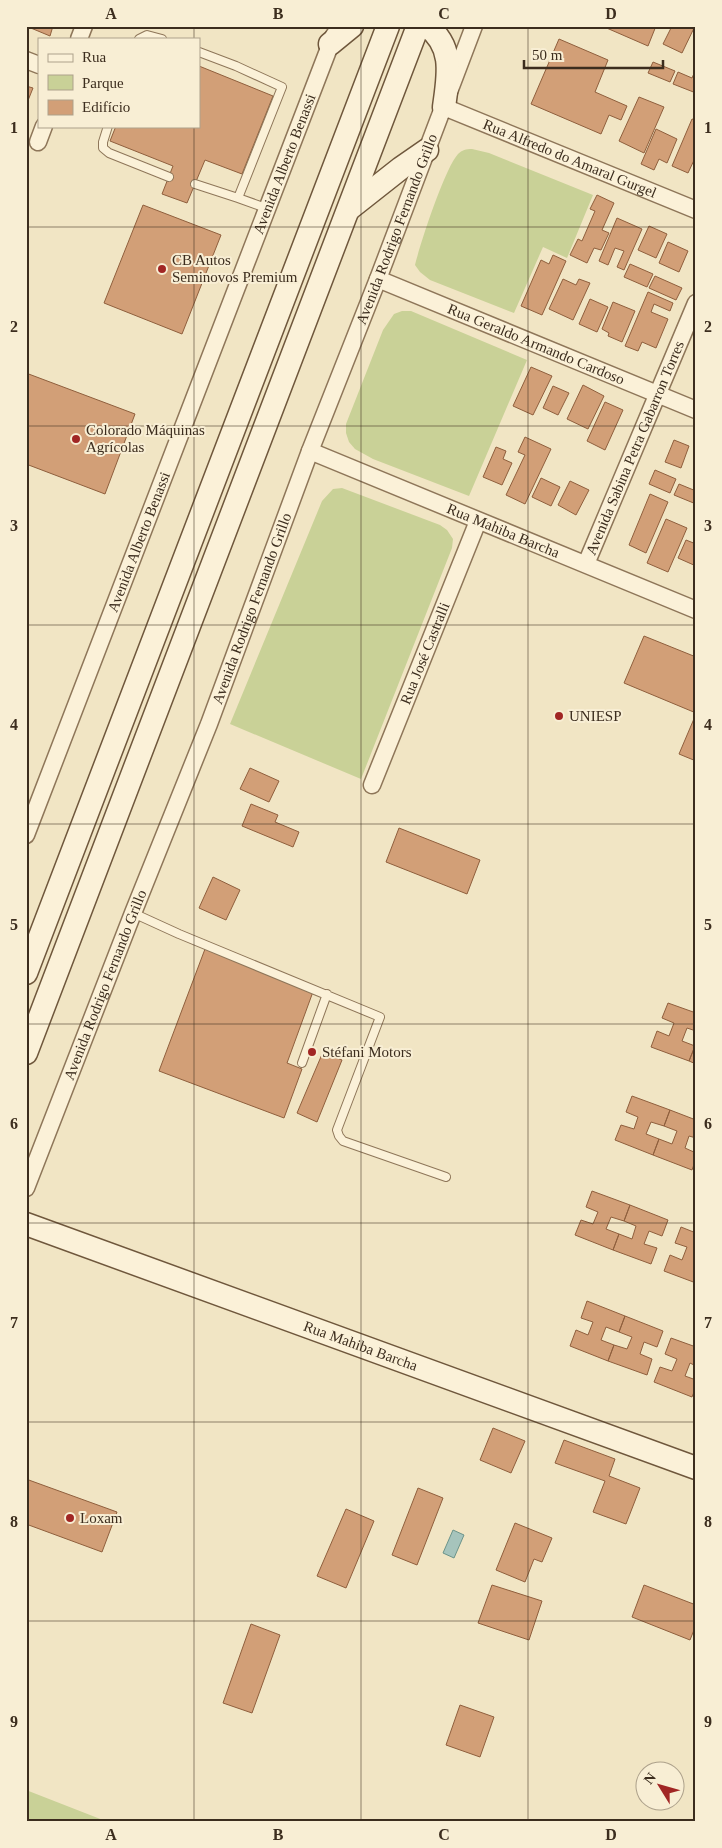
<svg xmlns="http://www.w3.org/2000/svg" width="722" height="1848" font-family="Georgia,serif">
<rect width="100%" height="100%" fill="#f1e5c4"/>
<path fill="#c9d197" d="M472 149 489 153 593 195 567 258 543 247 514 313 430 280 420 272 415 265C420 244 445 168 458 154 462 150 466 149 472 149Z
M402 311H411L527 360 469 496 373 459 355 449 349 442 346 433V424L383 330 394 314Z
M342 488 440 525 447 530 453 539 452 548 361 779 230 724 322 501 333 489Z
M26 1790 108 1822H26Z"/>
<path fill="#a6c4bc" stroke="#6c948a" d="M453 1530 464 1535 454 1558 443 1553Z"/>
<path fill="#d29f77" stroke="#8f5f3d" d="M26 26H53L50 36Z
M602 26H656L648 46Z
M672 26H695L682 53 663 44Z
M559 39 608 60 595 92 627 106 621 120 609 115 601 134 531 104Z
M653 62 675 71 670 82 648 73Z
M199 66 273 96 242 174 205 160 187 203 162 194 173 166 110 141 116 126H199Z
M696 69V93L673 84 678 72 692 78Z
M26 86 33 88 27 103H26Z
M639 97 664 107 644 153 619 141Z
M692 119 696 120V156L688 173 672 166Z
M656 129 677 139 667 163 659 159 654 170 641 164Z
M597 195 614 203 602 230 609 233 601 250 594 248 587 263 570 255 578 239 582 241 595 211 590 209Z
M143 205 221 235 182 334 104 303Z
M617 218 642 229 624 270 617 267 624 251 615 248 608 265 599 261Z
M649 226 667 234 656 258 638 250Z
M668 242 688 251 679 272 659 263Z
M553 255 566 261 542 315 521 306 541 260 549 264Z
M630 264 653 274 647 287 624 277Z
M655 276 682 288 676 300 649 288Z
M563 279 576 285 579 279 590 283 573 320 549 309Z
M648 292 673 303 670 311 654 304 651 312 668 319 656 348 642 342 638 351 625 346Z
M590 299 608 307 597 332 579 324Z
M613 302 635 311 622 342 608 336 609 333 602 329Z
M531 367 552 376 533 415 513 406Z
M26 373 135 414 105 494 26 464Z
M583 385 604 396 588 429 567 419Z
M553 386 569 393 558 415 543 408Z
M605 402 623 410 605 450 587 441Z
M525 437 551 449 525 504 506 495 525 455 518 452Z
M674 440 689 446 681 468 665 462Z
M496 447 506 451 503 459 512 463 502 485 483 477Z
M655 470 676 479 670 493 649 484Z
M541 478 560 487 551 506 532 497Z
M570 481 589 490 576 515 558 505Z
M679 484 696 491V504L674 495Z
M650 494 668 502 646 553 629 545Z
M666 519 687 528 668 572 647 563Z
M686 540 696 544V566L678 558Z
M644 636 696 657V713L624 683Z
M696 714V761L679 754Z
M250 768 279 781 269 802 240 789Z
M251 804 278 815 275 822 299 832 293 847 242 826Z
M399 828 480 860 467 894 386 862Z
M213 877 240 890 226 920 199 908Z
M205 949 314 989 287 1063 302 1069 284 1118 159 1071Z
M668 1003 696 1013V1031L687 1028 682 1041 695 1046 689 1061 651 1047 657 1031 669 1036 674 1023 662 1018Z
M695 1046H696V1064L689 1061Z
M323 1052 342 1060 317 1122 297 1113Z
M632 1096 670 1110 664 1126 651 1122 646 1134 659 1139 653 1155 615 1140 621 1125 634 1129 638 1117 626 1112Z
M670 1110 696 1120V1138L689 1136 685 1148 696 1153V1159L692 1170 653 1155 659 1139 672 1144 677 1131 664 1126Z
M592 1191 630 1205 624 1221 611 1217 606 1229 619 1234 613 1250 575 1235 581 1220 593 1224 598 1212 586 1207Z
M630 1205 668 1220 662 1236 649 1231 644 1244 657 1248 651 1264 613 1250 619 1234 632 1239 636 1226 624 1221Z
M681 1227 696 1233V1283L664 1271 670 1255 682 1260 687 1247 675 1243Z
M587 1301 625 1316 619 1332 606 1327 601 1340 614 1345 608 1361 570 1346 576 1330 588 1335 593 1322 581 1318Z
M625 1316 663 1331 657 1347 644 1342 640 1354 652 1359 647 1375 608 1361 614 1345 627 1349 632 1337 619 1332Z
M671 1338 696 1347V1366L690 1363 685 1376 696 1380V1387L692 1397 654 1382 660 1367 672 1371 677 1359 665 1354Z
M493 1428 525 1441 511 1473 480 1460Z
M564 1440 615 1459 609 1476 640 1488 626 1524 593 1512 605 1481 555 1463Z
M26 1479 117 1512 102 1552 26 1524Z
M418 1488 443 1498 417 1565 392 1555Z
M346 1509 374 1521 346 1588 317 1576Z
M515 1523 552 1538 542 1562 534 1559 525 1582 496 1570Z
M492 1585 542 1601 529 1640 478 1623Z
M644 1585 696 1605V1625L690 1640 632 1617Z
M251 1624 280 1635 252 1713 223 1703Z
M460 1705 494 1717 480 1757 446 1745Z"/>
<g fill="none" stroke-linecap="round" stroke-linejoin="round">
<g stroke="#8e7659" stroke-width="10">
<path id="lane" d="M139 39 147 35 162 39
M108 126 103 142V148L109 153 169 177
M195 184 238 198 282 87 236 66 199 52
M238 198 266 208
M133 913 179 934 380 1017 337 1130 339 1136 343 1141 446 1177
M302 1063 327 994"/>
</g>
<g stroke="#8e7659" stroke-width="19">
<g id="street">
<path d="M79 39 84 26"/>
<path d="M26 60 39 65"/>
<path id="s1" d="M444 107 696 210"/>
<path d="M38 142 44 126"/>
<path id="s2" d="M378 279 696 410"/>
<path id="s3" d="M310 451 696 610"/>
<path id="s4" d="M586 564 696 303"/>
<path id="s5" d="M372 785 478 521"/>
<path id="s6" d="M26 835 334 35"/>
<path id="s7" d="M26 1188 133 913 209 724 310 451 378 279 474 26"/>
</g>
</g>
<g stroke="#6f573c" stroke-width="25">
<g id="secondary">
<path d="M427 26C455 47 448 77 444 107"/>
<path d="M330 44 352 26"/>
<path d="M349 209 401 168 427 150"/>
<path d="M26 973 388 26"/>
<path d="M26 1053 418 26"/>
<path id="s8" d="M26 1224 696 1468"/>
</g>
</g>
<use href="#lane" stroke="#fbf1d8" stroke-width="8"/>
<use href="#street" stroke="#fbf1d8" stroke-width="16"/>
<use href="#secondary" stroke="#fbf1d8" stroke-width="22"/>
</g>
<path fill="none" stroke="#3c2d1e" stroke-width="1" stroke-opacity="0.55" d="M194 26V39M361 26V1822M528 26V1822M194 126V1822M26 227H696M26 426H696M26 625H696M26 824H696M26 1024H696M26 1223H696M26 1422H696M26 1621H696"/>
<g fill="#a12624" stroke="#f8eed4" stroke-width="2">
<circle cx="162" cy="269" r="5"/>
<circle cx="76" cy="439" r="5"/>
<circle cx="559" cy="716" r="5"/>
<circle cx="312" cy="1052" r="5"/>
<circle cx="70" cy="1518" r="5"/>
</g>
<g text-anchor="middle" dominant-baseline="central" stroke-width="4" stroke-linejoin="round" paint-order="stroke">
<g font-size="15" fill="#3c2d1e" stroke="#f8eed4">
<text stroke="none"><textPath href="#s1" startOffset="136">Rua Alfredo do Amaral Gurgel</textPath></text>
<text stroke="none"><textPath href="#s6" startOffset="719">Avenida Alberto Benassi</textPath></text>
<text stroke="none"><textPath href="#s7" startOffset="1028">Avenida Rodrigo Fernando Grillo</textPath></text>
<text stroke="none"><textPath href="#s2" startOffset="171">Rua Geraldo Armando Cardoso</textPath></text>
<text stroke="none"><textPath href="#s4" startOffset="126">Avenida Sabina Petra Gabarron Torres</textPath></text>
<text stroke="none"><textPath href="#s3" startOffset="209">Rua Mahiba Barcha</textPath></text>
<text stroke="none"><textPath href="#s6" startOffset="314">Avenida Alberto Benassi</textPath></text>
<text stroke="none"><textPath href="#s7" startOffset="622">Avenida Rodrigo Fernando Grillo</textPath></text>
<text stroke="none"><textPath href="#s5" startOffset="142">Rua José Castralli</textPath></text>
<text stroke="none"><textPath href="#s7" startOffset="218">Avenida Rodrigo Fernando Grillo</textPath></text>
<text stroke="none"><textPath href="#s8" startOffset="356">Rua Mahiba Barcha</textPath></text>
</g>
<g font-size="15" fill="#3c2d1e" stroke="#f8eed4" text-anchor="start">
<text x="172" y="260">CB Autos<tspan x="172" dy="17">Seminovos Premium</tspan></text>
<text x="86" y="430">Colorado Máquinas<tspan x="86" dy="17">Agrícolas</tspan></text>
<text x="569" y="716">UNIESP</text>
<text x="322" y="1052">Stéfani Motors</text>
<text x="80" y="1518">Loxam</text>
</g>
</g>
<rect width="722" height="1848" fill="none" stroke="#f8eed4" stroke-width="55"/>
<rect x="38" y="38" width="162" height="90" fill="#f8eed4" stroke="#ada18b"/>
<rect x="48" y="54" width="25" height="8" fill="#fbf1d8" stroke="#ada18b"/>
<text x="82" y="62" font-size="15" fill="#3c2d1e">Rua</text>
<rect x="48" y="75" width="25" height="15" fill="#c9d197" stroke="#ada18b"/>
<text x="82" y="88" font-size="15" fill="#3c2d1e">Parque</text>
<rect x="48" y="100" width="25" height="15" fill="#d29f77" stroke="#ada18b"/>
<text x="82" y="112" font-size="15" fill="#3c2d1e">Edifício</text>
<g transform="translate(660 1786) rotate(307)"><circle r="24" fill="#f8eed4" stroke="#ada18b"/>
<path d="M0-4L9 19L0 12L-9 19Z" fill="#a12624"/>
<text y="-8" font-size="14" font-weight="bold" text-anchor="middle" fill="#3c2d1e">N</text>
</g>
<path d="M524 60v8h139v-8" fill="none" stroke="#3c2d1e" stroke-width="2.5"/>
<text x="532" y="60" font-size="15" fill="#3c2d1e" stroke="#f8eed4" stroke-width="4" paint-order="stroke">50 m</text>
<rect x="28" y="28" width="666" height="1792" fill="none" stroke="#3c2d1e" stroke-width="2"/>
<g font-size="16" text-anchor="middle" font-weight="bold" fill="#3c2d1e">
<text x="111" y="19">A</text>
<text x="278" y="19">B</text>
<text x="444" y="19">C</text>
<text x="611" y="19">D</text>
<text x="14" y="133">1</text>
<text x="708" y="133">1</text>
<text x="14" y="332">2</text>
<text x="708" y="332">2</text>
<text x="14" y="531">3</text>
<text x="708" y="531">3</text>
<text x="14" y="730">4</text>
<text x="708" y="730">4</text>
<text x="14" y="930">5</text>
<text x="708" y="930">5</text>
<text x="14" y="1129">6</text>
<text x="708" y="1129">6</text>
<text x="14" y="1328">7</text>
<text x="708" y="1328">7</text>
<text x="14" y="1527">8</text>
<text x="708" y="1527">8</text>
<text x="14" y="1727">9</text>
<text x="708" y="1727">9</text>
<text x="111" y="1840">A</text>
<text x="278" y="1840">B</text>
<text x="444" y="1840">C</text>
<text x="611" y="1840">D</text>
</g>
</svg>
